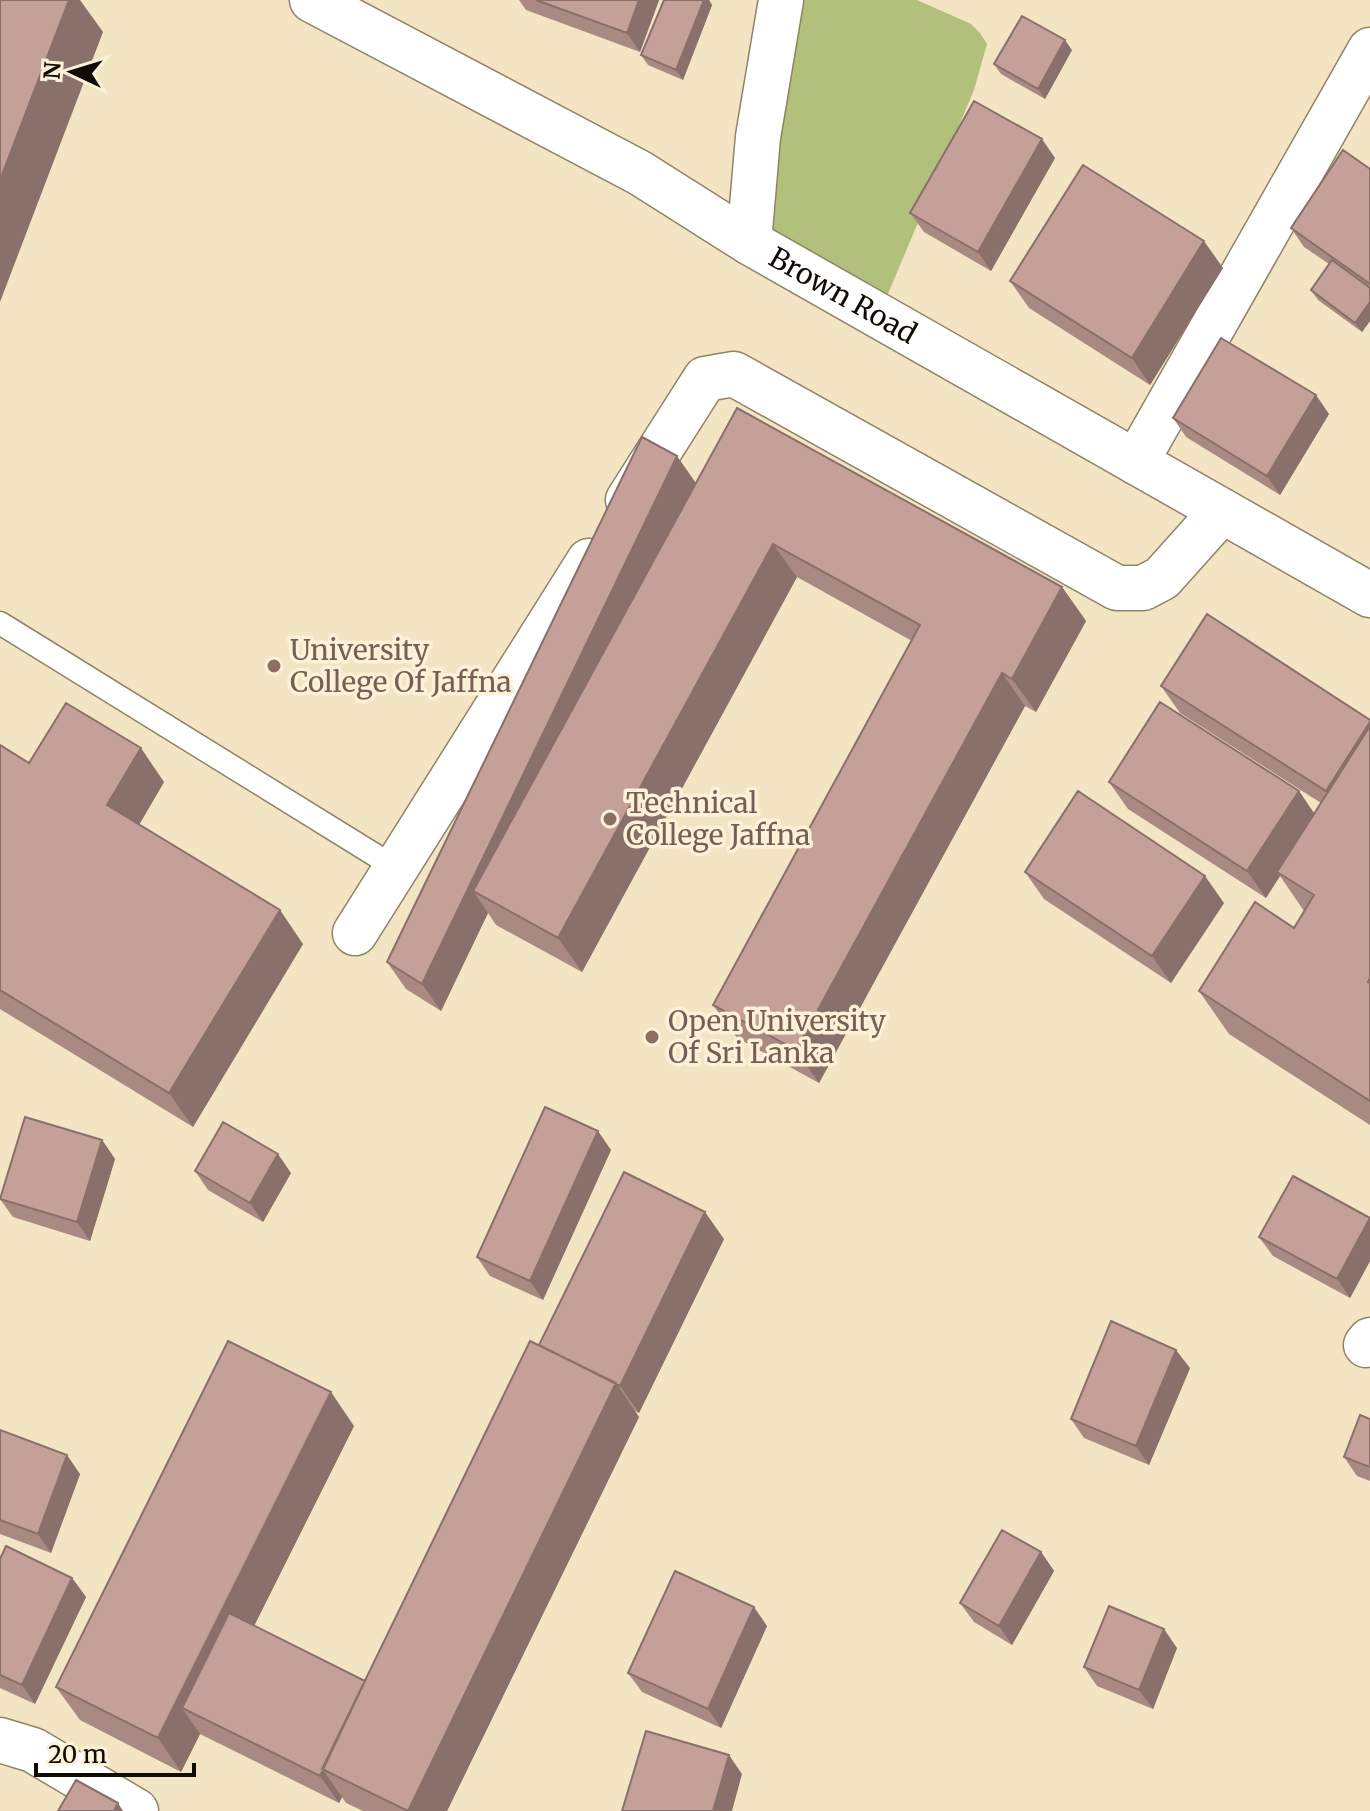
<svg xmlns="http://www.w3.org/2000/svg" width="1370" height="1811" font-family="Merriweather,serif">
<rect width="100%" height="100%" fill="#f3e4c4"/>
<path fill="#b1c07b" d="M781 0H917L971 24 980 33 987 44 974 90 879 315 749 242Z"/>
<g fill="none" stroke-linecap="round" stroke-linejoin="round">
<g stroke="#908366" stroke-width="25">
<path id="service" d="M0 623 396 868"/>
</g>
<g stroke="#908366" stroke-width="47">
<g id="minor">
<path id="s1" d="M312 0 640 173 749 242 1370 595"/>
<path d="M749 242 758 137 781 0"/>
<path d="M1136 462 1370 50"/>
<path d="M628 500 705 379 734 374 1117 588H1143L1162 578 1222 511"/>
<path d="M355 933 589 561"/>
<path d="M1366 1345 1370 1340"/>
<path d="M0 1740 33 1750 136 1811"/>
</g>
</g>
<use href="#service" stroke="#fff" stroke-width="22"/>
<use href="#minor" stroke="#fff" stroke-width="44"/>
</g>
<path fill="#a98a83" d="M519 0H659L640 52 526 10Z
M664 0H709L712 5 683 80 648 65 641 55Z
M1072 50 1045 99 1001 74 994 64Z
M1055 158 991 271 924 232 910 213Z
M1370 169V321L1362 332 1318 300 1311 290 1329 264 1304 247 1291 228Z
M1223 268 1150 385 1029 308 1010 281Z
M1329 414 1280 495 1186 437 1173 418Z
M696 483 1062 587 1086 621 1036 712 1025 706 819 1083 737 1038 713 1005 912 641 797 577 582 972 496 925 488 913 441 1011 406 989 387 962Z
M1161 686 1370 720V1125L1229 1034 1199 991 1294 928 1304 911 1280 876 1266 898 1128 809 1109 782 1299 791 1314 813 1321 803 1180 713Z
M0 745 29 763 164 782 139 824 303 944 193 1127 0 1009Z
M1025 872 1224 903 1171 983 1044 899Z
M102 1140 115 1159 90 1241 13 1217 0 1199Z
M611 1150 543 1300 490 1276 477 1257Z
M195 1171 291 1173 263 1222 208 1190Z
M1293 1176 1370 1218V1261L1350 1298 1273 1256 1259 1237Z
M724 1239 639 1413 635 1411 639 1417 447 1811H363L346 1803 342 1797 339 1803 200 1734 181 1772 80 1720 56 1687 354 1426 254 1626 365 1681 539 1345Z
M1190 1368 1149 1465 1084 1438 1071 1419Z
M1370 1419V1481L1357 1476 1344 1457Z
M0 1430 80 1474 51 1553 0 1534Z
M1041 1552 1054 1571 1012 1645 974 1622 960 1603Z
M0 1559 72 1578 86 1597 35 1704 0 1688Z
M767 1626 721 1728 642 1692 628 1673Z
M1177 1648 1153 1709 1097 1686 1084 1667Z"/>
<path fill="#89706a" d="M69 0H80L103 32 0 302V180Z
M639 0H659L640 52 627 33Z
M704 0H709L712 5 683 80 676 70Z
M1065 40 1072 50 1045 99 1038 89Z
M1042 139 1055 158 991 271 978 252Z
M1204 241 1223 268 1150 385 1132 358Z
M1370 302V321L1362 332 1355 323Z
M1316 395 1329 414 1280 495 1267 476Z
M677 456 696 483 473 891 488 913 441 1011 422 984Z
M773 544 797 577 582 972 558 938Z
M1062 587 1086 621 1036 712 1012 679Z
M1002 673 1025 706 819 1083 796 1050Z
M1370 722V778L1345 818 1326 791Z
M141 748 164 782 131 839 107 805Z
M1299 791 1317 818 1277 872 1280 876 1266 898 1247 871Z
M1205 876 1224 903 1171 983 1152 956Z
M280 910 303 944 193 1127 169 1093Z
M598 1131 611 1150 543 1300 530 1281Z
M102 1140 115 1159 90 1241 77 1222Z
M278 1154 291 1173 263 1222 250 1203Z
M705 1212 724 1239 639 1413 620 1386Z
M1370 1218V1261L1350 1298 1337 1279Z
M1176 1350 1190 1368 1149 1465 1136 1446Z
M616 1383 639 1417 447 1811H408Z
M331 1392 354 1426 207 1720 182 1708 200 1734 181 1772 158 1738Z
M67 1455 80 1474 51 1553 38 1534Z
M1041 1552 1054 1571 1012 1645 999 1626Z
M72 1578 86 1597 35 1704 22 1685Z
M754 1607 767 1626 721 1728 708 1709Z
M1164 1629 1177 1648 1153 1709 1139 1690Z
M729 1755 742 1774 732 1811H713Z
M323 1770 342 1797 339 1803 320 1776Z
M118 1803 123 1811H114Z"/>
<path fill="#c4a098" stroke="#89706a" stroke-width="2" d="M0 0H69L0 180Z
M536 0H639L627 33Z
M664 0H704L676 70 641 55Z
M1022 16 1065 40 1038 89 994 64Z
M974 101 1042 139 978 252 910 213Z
M1343 150 1370 169V284L1291 228Z
M1083 165 1204 241 1132 358 1010 281Z
M1332 260 1370 288V302L1355 323 1311 290Z
M1221 338 1316 395 1267 476 1173 418Z
M737 408 1062 587 1012 679 1002 673 796 1050 713 1005 920 625 773 544 558 938 473 891Z
M642 437 677 456 422 984 387 962Z
M1207 614 1370 720V722L1326 791 1161 686Z
M1160 702 1299 791 1247 871 1109 782Z
M66 703 141 748 107 805 280 910 169 1093 0 990V745L29 763Z
M1370 726V978L1368 982 1370 983V1101L1199 991 1255 902 1294 928 1314 895 1277 872Z
M1078 791 1205 876 1152 956 1025 872Z
M545 1107 598 1131 530 1281 477 1257Z
M25 1117 102 1140 77 1222 0 1199Z
M223 1122 278 1154 250 1203 195 1171Z
M624 1172 705 1212 620 1386 539 1345Z
M1293 1176 1370 1218 1337 1279 1259 1237Z
M1111 1321 1176 1350 1136 1446 1071 1419Z
M228 1341 331 1392 158 1738 56 1687Z
M530 1341 616 1383 408 1811 322 1769Z
M1360 1415 1370 1419V1467L1344 1457Z
M0 1430 67 1455 38 1534 0 1520Z
M1002 1530 1041 1552 999 1626 960 1603Z
M6 1546 72 1578 22 1685 0 1675V1559Z
M675 1571 754 1607 708 1709 628 1673Z
M1109 1606 1164 1629 1139 1690 1084 1667Z
M229 1613 365 1681 320 1776 182 1708Z
M646 1731 729 1755 713 1811H622Z
M76 1780 118 1803 114 1811H58Z"/>
<g fill="#8d6e63" stroke="#fdf1d8" stroke-width="3">
<circle cx="274" cy="666" r="8"/>
<circle cx="610" cy="819" r="8"/>
<circle cx="652" cy="1037" r="8"/>
</g>
<g text-anchor="middle" dominant-baseline="central" stroke-width="7" stroke-linejoin="round" paint-order="stroke">
<g font-size="28" fill="#110c03" stroke="#fdf1d8">
<text stroke="none"><textPath href="#s1" startOffset="608">Brown Road</textPath></text>
</g>
<g font-size="28" fill="#785e54" stroke="#fdf1d8" text-anchor="start">
<text x="290" y="650">University<tspan x="290" dy="32">College Of Jaffna</tspan></text>
<text x="626" y="803">Technical<tspan x="626" dy="32">College Jaffna</tspan></text>
<text x="668" y="1021">Open University<tspan x="668" dy="32">Of Sri Lanka</tspan></text>
</g>
</g>
<g transform="translate(72 72) rotate(274)" stroke="#fdf1d8" stroke-width="6" paint-order="stroke">
<path d="M0-6L14 30L0 20L-14 30Z" fill="#110c03"/>
<text y="-12" font-size="22" font-weight="bold" text-anchor="middle" fill="#110c03">N</text>
</g>
<path d="M36 1763v12h158v-12" fill="none" stroke="#110c03" stroke-width="4"/>
<text x="48" y="1763" font-size="24" fill="#110c03" stroke="#fdf1d8" stroke-width="6" paint-order="stroke">20 m</text>
</svg>
